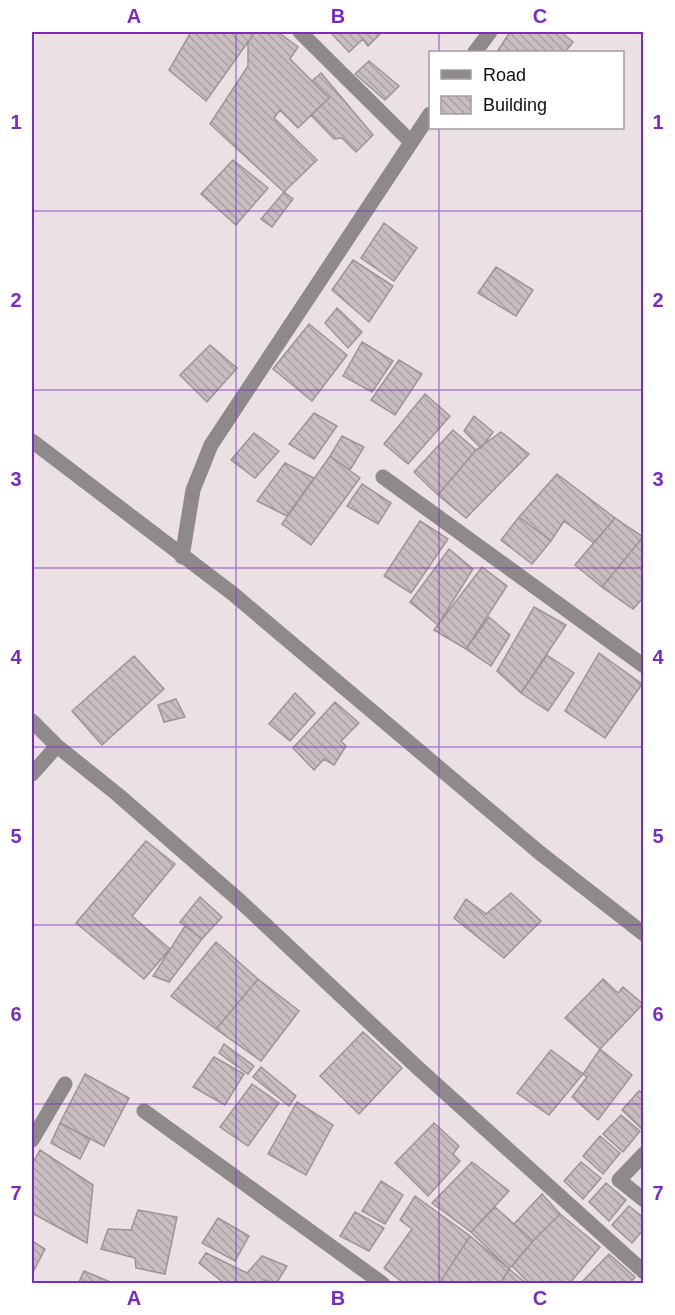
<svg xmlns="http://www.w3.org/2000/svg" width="675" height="1315" font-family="Arial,sans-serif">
<defs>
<pattern id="building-back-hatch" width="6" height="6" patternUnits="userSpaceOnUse" patternTransform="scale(1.5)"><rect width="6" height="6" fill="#c8bdc0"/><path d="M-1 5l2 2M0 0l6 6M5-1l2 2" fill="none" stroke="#aba1a4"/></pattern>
</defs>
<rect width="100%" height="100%" fill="#ebe0e3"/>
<path fill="url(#building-back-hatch)" stroke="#9e9497" stroke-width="1.5" d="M191 32H255L206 101 169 70Z
M255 32H278L298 47 290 59 329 98 298 128 280 110 274 118 317 160 284 192 210 124 248 66V42Z
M330 32H382L368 46 363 39 349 52Z
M510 32H561L573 42 565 52H497Z
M369 61 399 86 385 100 355 74Z
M321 73 373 135 356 152 342 138 334 139 311 115 329 98 312 81Z
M233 160 268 188 236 225 201 194Z
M284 192 293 199 272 227 261 219Z
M384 223 417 248 394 281 361 258Z
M353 260 393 286 369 322 332 290Z
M496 267 533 290 516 316 478 293Z
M337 308 362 332 348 348 325 323Z
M309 324 347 355 312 401 273 369Z
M362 342 393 361 372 392 343 376Z
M210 345 237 368 207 402 180 375Z
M399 360 422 374 395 415 371 400Z
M425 394 450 416 408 464 384 444Z
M314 413 337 426 314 459 289 444Z
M474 416 493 432 481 448 464 431Z
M453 430 476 450 438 495 414 472Z
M501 432 529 454 466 518 438 495 476 450Z
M254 433 279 451 255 478 231 460Z
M342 436 364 447 350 470 330 456Z
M330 456 360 478 311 545 282 524Z
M285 463 314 478 287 516 257 501Z
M557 474 615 518 594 543 564 521 551 541 519 517Z
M362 484 391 503 378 524 347 506Z
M519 517 551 541 532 564 501 540Z
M615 518 643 537 602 587 575 565Z
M420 521 448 539 411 593 384 576Z
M643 537 644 597 633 609 602 587Z
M449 549 473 569 438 625 410 602Z
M482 567 507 586 466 649 434 630Z
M534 607 566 625 521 693 497 671Z
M489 617 510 635 491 666 466 649Z
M599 653 642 684 605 738 565 711Z
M547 655 574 673 548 711 521 693Z
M134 656 164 689 102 745 72 711Z
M295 693 315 713 290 741 269 724Z
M176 699 185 717 164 722 158 705Z
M335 702 359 723 341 741 346 746 334 765 324 759 314 770 293 748Z
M146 841 175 864 132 916 170 949 144 979 76 923Z
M511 893 541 921 504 958 454 918 466 899 486 914Z
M200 897 222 917 202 939 180 922Z
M185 926 202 939 169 982 153 976Z
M216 942 258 979 216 1029 171 996Z
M258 979 299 1011 261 1061 216 1029Z
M603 979 618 993 623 987 643 1004 600 1049 565 1018Z
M363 1032 402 1068 359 1114 320 1076Z
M224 1044 254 1066 248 1074 219 1053Z
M600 1049 632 1075 598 1120 572 1097 587 1077 583 1074Z
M551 1050 583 1074 549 1115 517 1093Z
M214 1057 244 1074 225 1105 193 1087Z
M261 1067 296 1096 289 1106 253 1077Z
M85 1074 129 1098 104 1146 60 1123Z
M252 1084 279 1103 248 1146 220 1127Z
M639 1091 644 1094 642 1129 622 1110Z
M297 1102 333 1125 306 1175 268 1154Z
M621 1115 640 1131 623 1152 603 1134Z
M60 1123 90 1139 80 1159 51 1143Z
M434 1123 459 1146 453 1154 460 1161 428 1196 395 1163Z
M600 1136 620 1153 603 1174 583 1156Z
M40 1150 93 1185 87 1243 32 1213V1164Z
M472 1162 509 1191 471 1232 432 1203Z
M581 1162 601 1178 583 1199 564 1181Z
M381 1181 403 1195 385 1224 362 1211Z
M606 1183 626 1200 609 1221 589 1202Z
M542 1194 560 1214 533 1241 514 1224Z
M415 1196 470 1236 439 1284H405L384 1268 412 1229 400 1220Z
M629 1206 644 1218V1229L632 1243 612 1225Z
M495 1207 533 1241 509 1269 471 1232Z
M138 1210 177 1217 165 1274 136 1268 135 1258 101 1249 108 1229 131 1230Z
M355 1212 384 1228 369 1251 340 1236Z
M560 1214 600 1247 569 1284H530L512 1266 533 1241Z
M218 1218 249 1236 235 1261 202 1243Z
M470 1236 509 1269 500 1284H439Z
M32 1241 45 1249 32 1274Z
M206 1253 247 1273 262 1256 287 1266 276 1284 265 1280 263 1284H225L199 1263Z
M609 1254 635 1277 629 1284H580Z
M509 1269 527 1284H500Z
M84 1271 115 1284H78Z"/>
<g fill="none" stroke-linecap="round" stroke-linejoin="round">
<path stroke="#8e8a8b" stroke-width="15" d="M300 32 411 142
M475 52 490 32
M32 441 232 593 540 853 644 934
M383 477 644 666
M182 557 193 490 211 445 430 114
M32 721 57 746 117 794 240 901 418 1068 644 1272
M32 774 57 746
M144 1111 383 1284
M32 1140 65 1084
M644 1154 619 1180 644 1200"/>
</g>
<path fill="none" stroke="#7b2cbf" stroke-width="1.5" stroke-opacity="0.55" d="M236 32V1284M439 32V52M439 128V1284M32 211H644M32 390H644M32 568H644M32 747H644M32 925H644M32 1104H644"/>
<rect width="675" height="1315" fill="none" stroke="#ffffff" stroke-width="66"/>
<rect x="429" y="51" width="195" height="78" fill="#ffffff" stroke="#a09f9f" stroke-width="1.5"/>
<rect x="441" y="70" width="30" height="9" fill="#8e8a8b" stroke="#a09f9f" stroke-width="1.5"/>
<text x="483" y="81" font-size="18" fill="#110e0f">Road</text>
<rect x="441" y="96" width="30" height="18" fill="url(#building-back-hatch)" stroke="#a09f9f" stroke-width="1.5"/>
<text x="483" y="111" font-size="18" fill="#110e0f">Building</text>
<rect x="33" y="33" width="609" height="1249" fill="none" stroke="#7b2cbf" stroke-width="2"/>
<g font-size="20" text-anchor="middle" font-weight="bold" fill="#7b2cbf">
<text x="134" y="23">A</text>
<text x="338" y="23">B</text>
<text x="540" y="23">C</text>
<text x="16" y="129">1</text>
<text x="658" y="129">1</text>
<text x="16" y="307">2</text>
<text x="658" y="307">2</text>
<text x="16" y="486">3</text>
<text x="658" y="486">3</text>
<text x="16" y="664">4</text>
<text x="658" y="664">4</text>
<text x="16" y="843">5</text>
<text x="658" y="843">5</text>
<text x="16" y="1021">6</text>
<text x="658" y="1021">6</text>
<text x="16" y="1200">7</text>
<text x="658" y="1200">7</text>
<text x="134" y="1305">A</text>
<text x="338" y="1305">B</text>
<text x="540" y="1305">C</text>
</g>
</svg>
